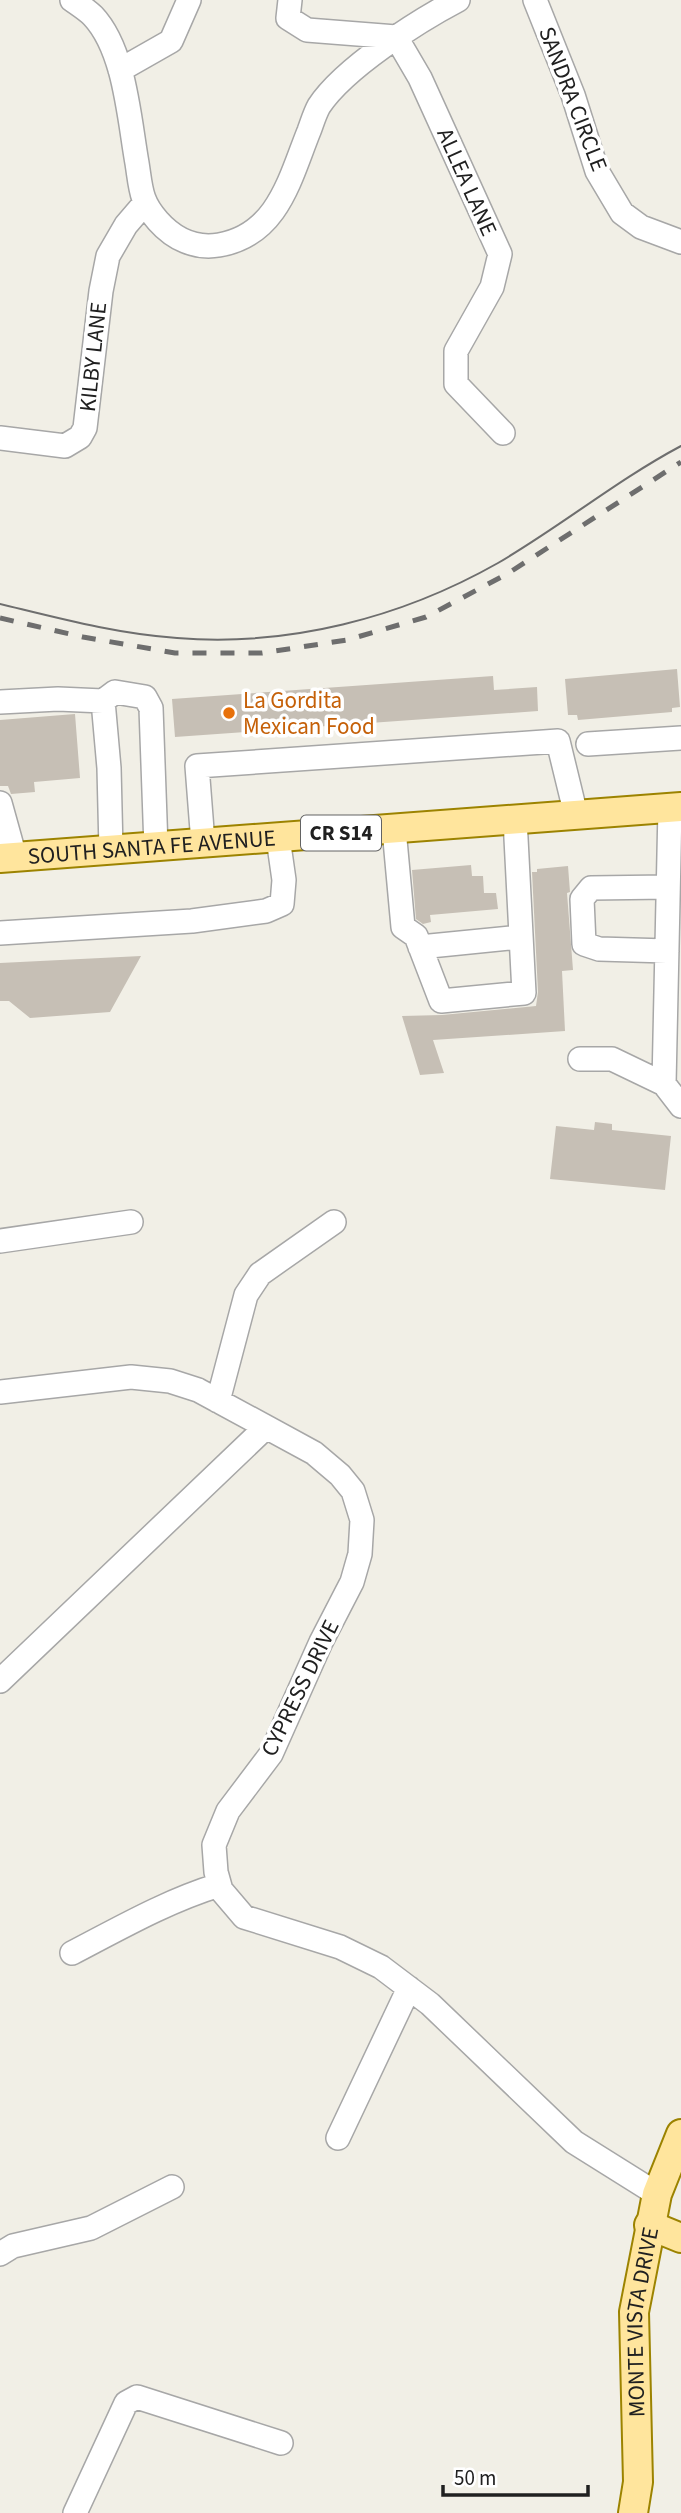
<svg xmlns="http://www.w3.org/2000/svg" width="681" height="2513" font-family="'Source Sans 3',sans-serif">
<rect width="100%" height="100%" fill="#f1efe6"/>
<path fill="#c6bfb5" d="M677 669 680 707 672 708V712L578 720 577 715H568L565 679Z
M493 676 494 690 537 687 538 711 175 737 172 699Z
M75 714 80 778 34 782 35 792 11 794 8 786H0V720Z
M471 865 472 876H483L484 893H496L498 909 430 915 431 922 423 924 416 919 412 870Z
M568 866 570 892 567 893 573 970 562 971 565 1031 433 1040 444 1073 420 1075 402 1016 442 1015 536 1006 538 992 532 872H537V869Z
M141 956 110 1012 30 1018 9 1001H0V963Z
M595 1122 612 1124V1130L671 1136 665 1190 550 1179 556 1126 594 1130Z"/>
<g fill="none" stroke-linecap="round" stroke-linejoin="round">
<g stroke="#a7a7a7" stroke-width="26">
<path id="minor" d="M72 0C79 5 87 10 93 16 125 50 129 118 137 163 141 188 140 201 158 221 174 239 195 249 219 245 278 235 290 178 309 131 312 123 315 113 319 106 344 68 418 21 458 0
M290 0 288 18 307 30 396 37 420 78 500 254 492 287 456 351V384L503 433
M535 0 573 95 597 171 622 213 641 227 681 242
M120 70 171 41 189 0
M0 438 65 446 80 437 85 428 101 291 108 256 126 225 144 204
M103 701 109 768 111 850
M0 702 58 699 103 701 115 692 145 697 151 708 156 847
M588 744 681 738
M0 803 15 857
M394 829 403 927 416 936 441 1001 524 993 515 819
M203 843 197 766 558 741 576 815
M0 933 192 921 266 911 282 904 284 880 278 838
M420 947 520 937
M667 951 599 949 584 944 582 899 591 888 668 887
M580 1059H612L664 1084 681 1106
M664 1084 670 808
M0 1241 131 1222
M0 1392 131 1377 170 1381 198 1390 314 1453 340 1475 353 1491 362 1520 360 1554 352 1582 321 1642 271 1754 228 1811 214 1845 216 1872 221 1890 244 1917 340 1947 381 1967 430 2004 574 2142 657 2194
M218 1401 246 1295 260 1274 334 1222
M0 1681 266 1427
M72 1953C120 1928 167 1901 219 1885
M338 2138 409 1988
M0 2254 13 2246 91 2228 172 2187
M75 2513 126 2403 137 2397 281 2443"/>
</g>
<g stroke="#9c8300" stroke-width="32">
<g id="major">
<path id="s1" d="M0 858 681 807"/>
<path d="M649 2225 681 2238"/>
<path id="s2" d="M633 2513 638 2482 634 2312 657 2194 681 2134"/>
</g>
</g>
<use href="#minor" stroke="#fff" stroke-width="23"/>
<use href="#major" stroke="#ffe59d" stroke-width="28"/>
<path stroke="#6e6e6e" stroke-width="2" d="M0 604C58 618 117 634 177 638 288 647 401 618 498 563 560 527 617 480 681 446"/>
<path stroke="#6e6e6e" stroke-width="5" stroke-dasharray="14 14" stroke-linecap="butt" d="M0 618 83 637 175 653H262L347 640 426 617 507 574 681 462"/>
</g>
<circle fill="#e8710a" stroke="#fff" stroke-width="2.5" cx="229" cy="713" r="7"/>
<g text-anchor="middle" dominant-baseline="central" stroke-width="7" stroke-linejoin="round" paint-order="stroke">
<rect fill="#fff" stroke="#636363" stroke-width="2" x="301" y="815.5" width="80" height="35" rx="5"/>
<g font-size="21" font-weight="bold" fill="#202020">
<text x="341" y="833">CR S14</text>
</g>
<g font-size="23" fill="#202020" stroke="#fff">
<text transform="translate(573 99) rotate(69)">SANDRA CIRCLE</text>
<text transform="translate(467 182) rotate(66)">ALLEA LANE</text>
<text transform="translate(93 357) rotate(-84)">KILBY LANE</text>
<text stroke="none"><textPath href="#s1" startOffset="152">SOUTH SANTA FE AVENUE</textPath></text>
<text transform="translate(300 1688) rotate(-64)">CYPRESS DRIVE</text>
<text stroke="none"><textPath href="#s2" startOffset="192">MONTE VISTA DRIVE</textPath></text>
</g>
<g font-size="23" fill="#c56008" stroke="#fff" text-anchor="start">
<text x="243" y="700">La Gordita<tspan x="243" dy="26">Mexican Food</tspan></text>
</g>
</g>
<path d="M443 2485v10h145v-10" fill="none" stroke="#202020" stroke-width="3.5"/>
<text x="454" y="2485" font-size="21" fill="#202020" stroke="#ffffff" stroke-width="5" paint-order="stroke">50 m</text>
</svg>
